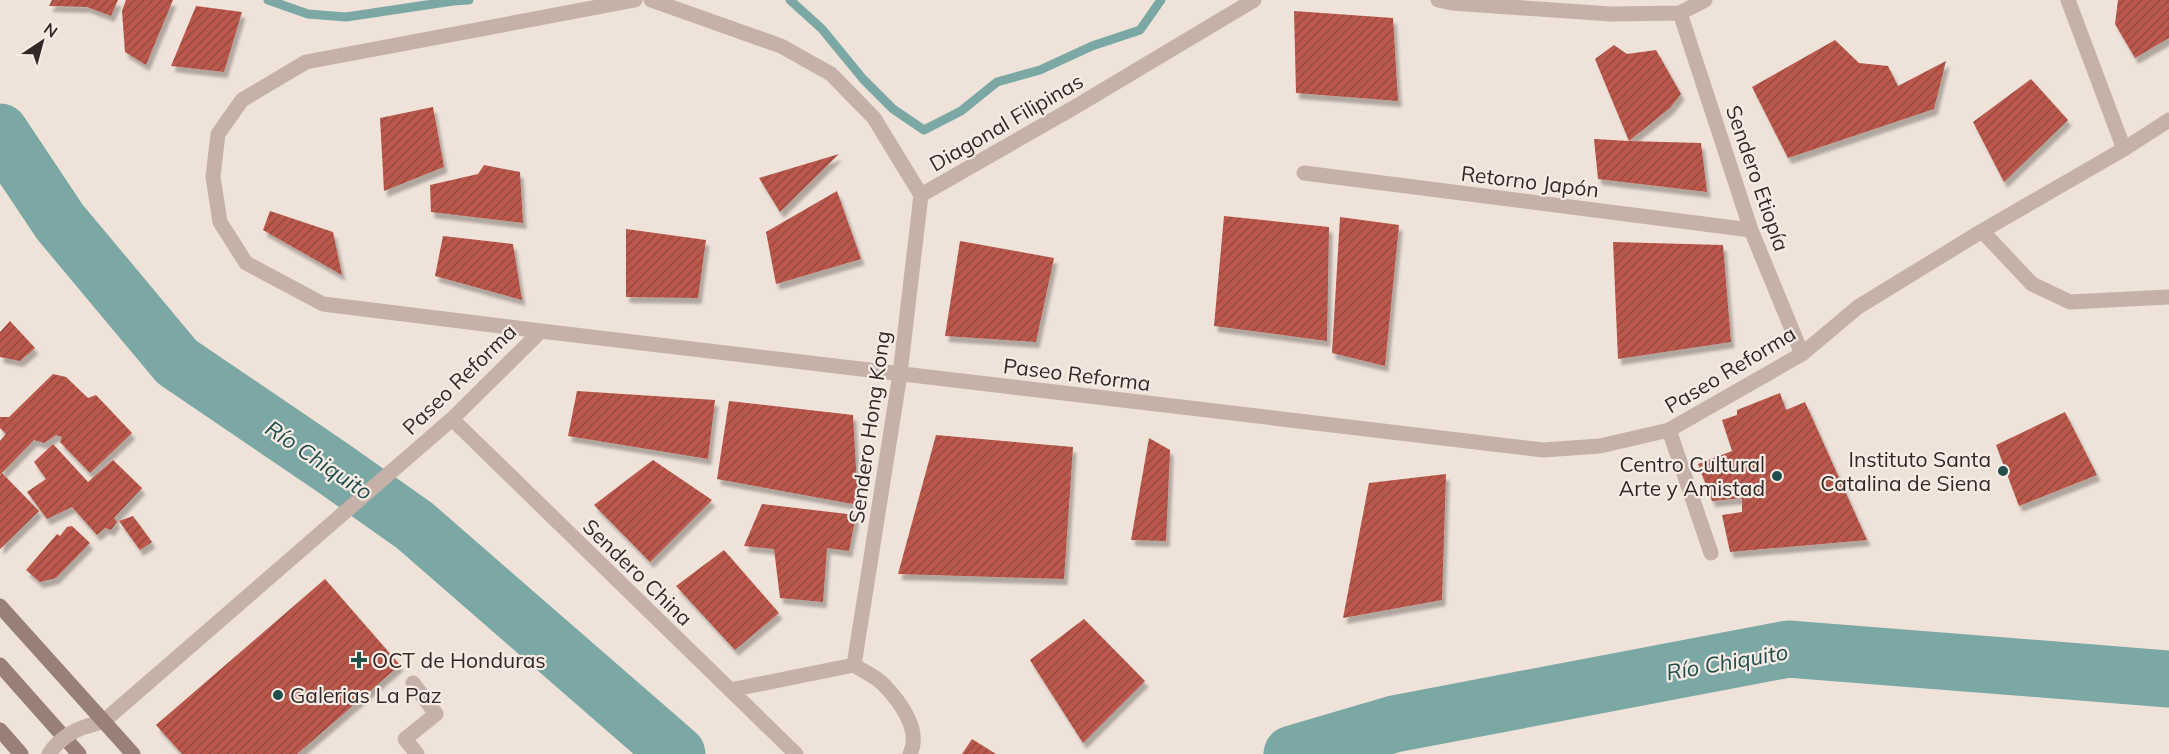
<svg xmlns="http://www.w3.org/2000/svg" width="2169" height="754" font-family="Mulish,sans-serif">
<defs>
<pattern id="building-hatch" width="6" height="6" patternUnits="userSpaceOnUse" patternTransform="scale(1.5)"><rect width="6" height="6" fill="#ba584c"/><path d="M-1 1l2-2M0 6l6-6M5 7l2-2" fill="none" stroke="#98493f"/></pattern>
<filter id="shadow"><feDropShadow dx="3.5" dy="6" stdDeviation="1.5" flood-color="#0004"/></filter>
</defs>
<rect width="100%" height="100%" fill="#eee2d9"/>
<g fill="none" stroke-linecap="round" stroke-linejoin="round">
<path stroke="#7ba8a4" stroke-width="9" d="M268 0 308 14 346 17 453 1 469 0
M790 0 822 29 863 79 893 109 924 130 961 111 997 82 1040 70 1092 46 1140 30 1161 0"/>
<path stroke="#7ba8a4" stroke-width="57" d="M0 132 60 222 177 362 336 470 415 526 677 754
M1292 754 1394 724 1788 649 2169 679"/>
</g>
<path fill="url(#building-hatch)" filter="url(#shadow)" d="M52 0H118L111 16 87 7 49 6Z
M126 0H173L146 65 125 52 122 11Z
M2118 0H2169V38L2135 58 2115 24Z
M196 6 242 12 224 72 171 66Z
M1294 11 1393 18 1398 101 1296 93Z
M1835 40 1859 63 1888 66 1898 86 1946 61 1934 109 1788 158 1752 87Z
M1614 45 1627 54 1656 50 1681 94 1670 108 1629 141 1701 143 1707 192 1598 179 1594 139 1629 141 1595 59Z
M2031 79 2068 120 2004 182 1973 122Z
M433 107 444 167 384 191 380 118Z
M839 154 780 212 759 178Z
M484 165 520 172 523 223 431 212 430 185 478 174Z
M837 191 861 259 776 284 766 232Z
M270 211 333 232 342 275 263 230Z
M1224 216 1329 227 1327 341 1214 326Z
M1340 217 1399 225 1385 366 1332 353Z
M626 229 706 240 698 298 626 297Z
M443 236 513 244 522 300 435 276Z
M960 241 1054 258 1036 342 945 336Z
M1613 242 1723 245 1731 342 1618 359Z
M10 321 35 348 20 361 0 357V332Z
M53 374 66 377 88 398 96 395 132 433 90 473 60 442 62 437 56 435 44 443 34 440 0 475V441L6 434 0 428V417H9Z
M577 391 715 400 708 459 568 436Z
M1780 393 1786 410 1805 402 1867 540 1730 552 1722 515 1742 512V498L1712 501 1698 464 1732 451 1722 420 1737 415V410Z
M729 401 853 415 858 505 717 479Z
M2065 412 2097 475 2019 506 1996 445Z
M936 435 1073 447 1064 579 898 574Z
M1149 438 1170 450 1166 541 1131 540Z
M53 444 88 482 113 460 142 488 114 518 117 522 111 530 105 528 97 535 72 507 47 519 27 492 46 479 34 462Z
M653 460 712 500 650 562 594 505Z
M2 473 39 511 0 549V476Z
M1446 474 1442 600 1343 618 1369 483Z
M762 504 856 515 849 551 827 548 823 602 780 598 774 549 744 546Z
M133 516 152 542 140 550 119 521Z
M72 526 90 543 56 578 40 582 26 570 57 534 60 536 67 527Z
M724 550 779 613 735 650 676 586Z
M325 579 400 665 297 754H182L156 725Z
M1084 619 1145 681 1083 743 1030 660Z
M972 739 996 754H962Z"/>
<g fill="none" stroke-linecap="round" stroke-linejoin="round">
<path stroke="#c5b1a7" stroke-width="15" d="M413 683 436 714 405 739 417 754"/>
<path stroke="#c5b1a7" stroke-width="15" d="M651 0 781 46 831 74 874 118 921 195
M1438 0 1452 3 1611 14 1680 13 1705 0
M2068 0 2124 149
M1680 13 1751 230 1802 354
M1304 173 1751 230
M921 195 1075 107 1254 0
M1982 231 2032 284 2070 302 2169 297
M541 331 323 304 246 263 220 222 213 177 218 134 242 100 306 62 635 0
M452 419 796 754
M1669 430 1711 553
M730 690 854 665
M88 726 104 721 452 419 541 331 1543 450 1600 446 1669 430 1802 354 1858 307 1982 231 2124 149 2169 120
M910 754C922 730 899 700 882 683 874 676 863 671 854 665L900 374 921 195"/>
<path stroke="#988078" stroke-width="15" d="M0 606 133 754
M0 665 79 754
M0 730 21 754"/>
<path stroke="#c5b1a7" stroke-width="15" d="M49 754C58 740 73 730 88 726"/>
</g>
<g fill="#204f4c" stroke="#f7ece5" stroke-width="2">
<circle cx="2003" cy="471" r="6"/>
<circle cx="1777" cy="476" r="6"/>
<path d="M356 651h6v6h6v6h-6v6h-6v-6h-6v-6h6z"/>
<circle cx="278" cy="695" r="6"/>
</g>
<g text-anchor="middle" dominant-baseline="central" stroke-width="4.5" stroke-linejoin="round" paint-order="stroke">
<g font-size="21" fill="#322926" stroke="#f7ece5">
<text transform="translate(1006 122) rotate(-30)">Diagonal Filipinas</text>
<text transform="translate(1758 178) rotate(71)">Sendero Etiopía</text>
<text transform="translate(1530 181) rotate(7)">Retorno Japón</text>
<text transform="translate(1730 369) rotate(-31)">Paseo Reforma</text>
<text transform="translate(1077 374) rotate(7)">Paseo Reforma</text>
<text transform="translate(459 379) rotate(-44)">Paseo Reforma</text>
<text transform="translate(869 427) rotate(-82)">Sendero Hong Kong</text>
<text transform="translate(638 572) rotate(44)">Sendero China</text>
</g>
<g font-size="21" fill="#322926" stroke="#f7ece5" text-anchor="end">
<text x="1991" y="459">Instituto Santa<tspan x="1991" dy="24">Catalina de Siena</tspan></text>
<text x="1765" y="464">Centro Cultural<tspan x="1765" dy="24">Arte y Amistad</tspan></text>
<text x="372" y="660" text-anchor="start">OCT de Honduras</text>
<text x="290" y="695" text-anchor="start">Galerias La Paz</text>
</g>
<g font-size="22" font-style="italic" fill="#204f4c" stroke="#f7ece5">
<text transform="translate(319 460) rotate(34)">Río Chiquito</text>
<text transform="translate(1727 662) rotate(-10)">Río Chiquito</text>
</g>
</g>
<g transform="translate(42 42) rotate(36)" stroke="#f7ece5" stroke-width="4.5" paint-order="stroke">
<path d="M0-4.5L10 22L0 15L-10 22Z" fill="#322926"/>
<text y="-9" font-size="16" font-weight="bold" text-anchor="middle" fill="#322926">N</text>
</g>
</svg>
